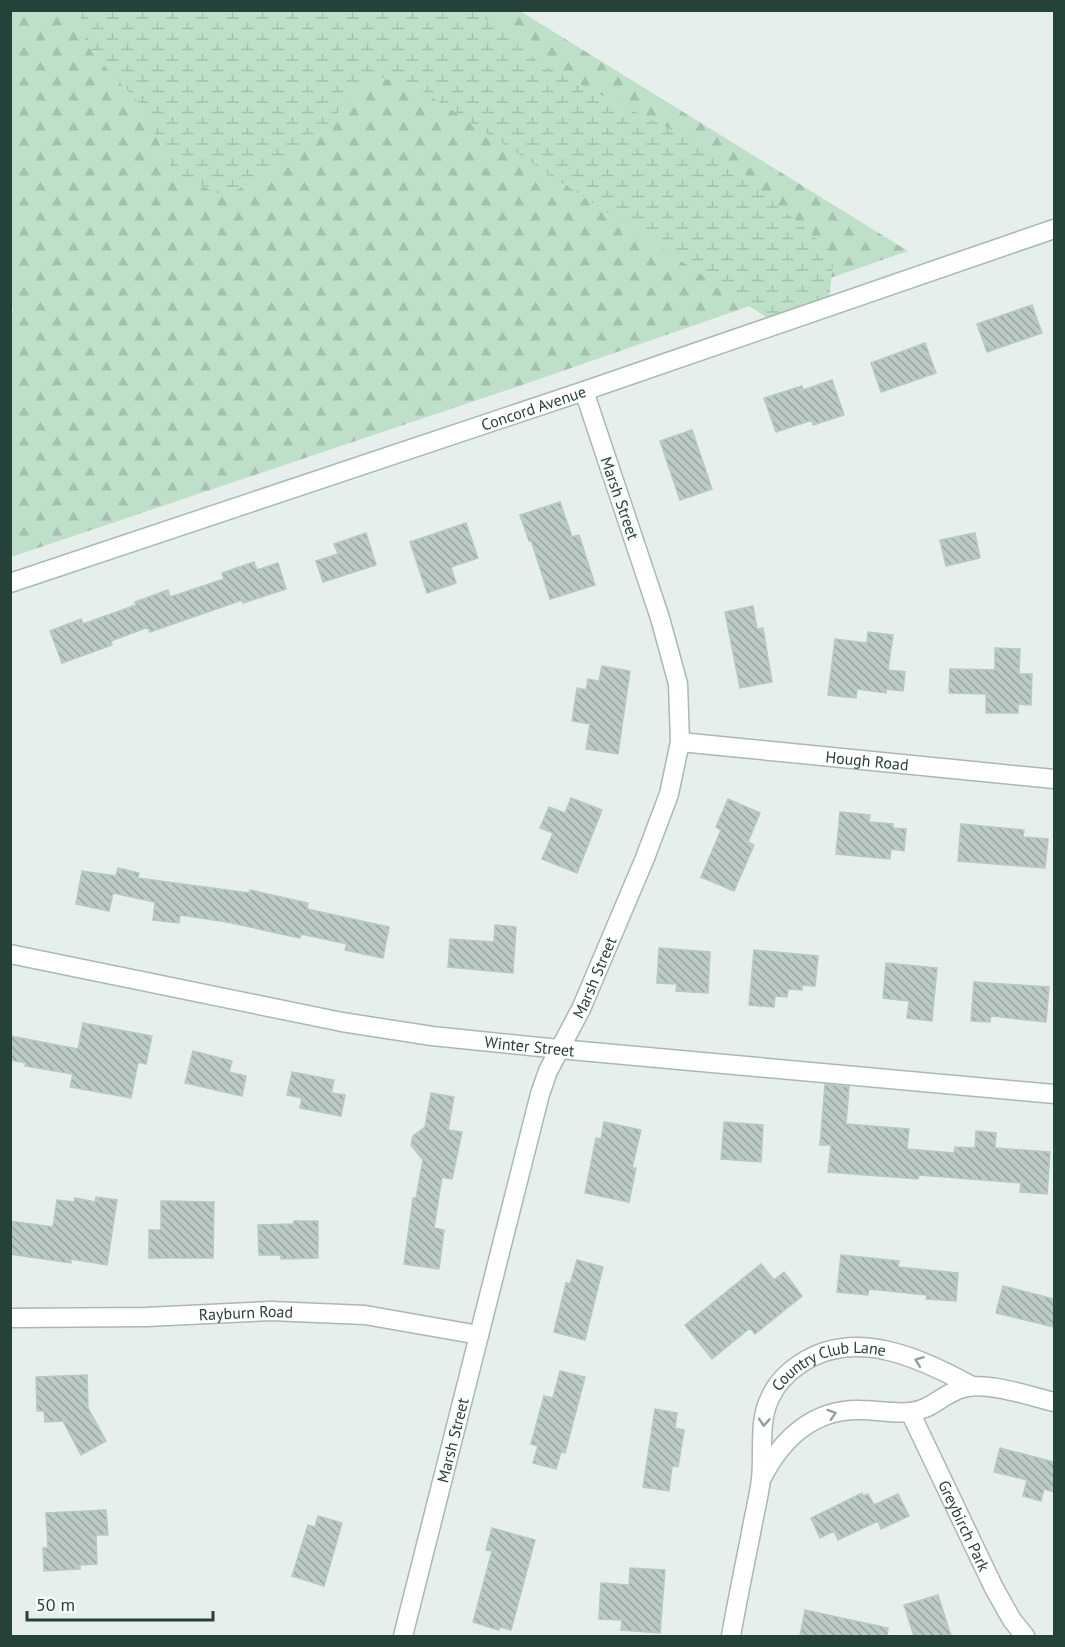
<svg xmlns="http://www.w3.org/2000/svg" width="1065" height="1647" font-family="'PT Sans',sans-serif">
<defs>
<pattern id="forest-firs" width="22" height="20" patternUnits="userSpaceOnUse" patternTransform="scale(1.5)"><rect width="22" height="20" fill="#bfe0c8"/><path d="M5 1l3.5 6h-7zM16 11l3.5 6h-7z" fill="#a4c1ad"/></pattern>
<pattern id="wetland-marsh" width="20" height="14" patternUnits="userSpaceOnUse" patternTransform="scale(1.5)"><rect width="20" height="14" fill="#bfe0c8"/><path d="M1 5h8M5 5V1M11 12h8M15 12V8" fill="none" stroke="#a4c1ad"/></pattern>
<pattern id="building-back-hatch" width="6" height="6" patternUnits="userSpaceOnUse" patternTransform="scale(1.5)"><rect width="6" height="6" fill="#bbcac4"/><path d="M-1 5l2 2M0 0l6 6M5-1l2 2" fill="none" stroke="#98a6a0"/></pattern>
</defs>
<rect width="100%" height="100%" fill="#e6efeb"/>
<path fill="url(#forest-firs)" d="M11 11H520L908 251 528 383 11 557 10 325 13 309 11 304Z"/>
<path fill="url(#wetland-marsh)" d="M79 11H476L544 66 708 148 798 222 834 255 827 318 787 331 418 88 379 77 353 93 316 143 225 197 174 173 138 102 93 54 85 39Z"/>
<path fill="url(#building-back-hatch)" stroke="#b8c9c2" stroke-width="1.5" d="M1032 305 1042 333 987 352 977 324Z
M925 343 936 373 881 392 871 363Z
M832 380 844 415 813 425 812 420 776 432 764 398 802 386 803 390Z
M692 430 712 489 680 500 660 441Z
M560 502 572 537 579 535 595 585 550 599 531 540 529 541 520 515Z
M466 523 478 558 451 567 456 583 427 593 410 542Z
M366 533 376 565 323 582 316 561 338 554 334 544Z
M975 533 980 558 946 566 940 540Z
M254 562 257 570 278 563 286 589 243 603 242 600 150 632 148 627 111 641 112 645 62 663 50 631 81 619 83 624 136 605 135 602 168 590 170 597 224 579 222 573Z
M753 606 757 629 763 628 772 682 740 688 725 612Z
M868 632 893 635 888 670 905 672 903 691 886 689V693L857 689 856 698 828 695 835 639 867 643Z
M995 648 1020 649 1019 674H1032L1031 705 1018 704V713H986V694L949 693 950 669 995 670Z
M602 666 630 671 618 754 586 749 590 724 572 721 577 688 586 690 588 679 599 681Z
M571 798 602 810 577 873 542 859 553 833 540 828 549 807 565 813Z
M728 799 760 813 748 842 754 845 734 891 701 877 721 830 716 827Z
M840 812 870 815 869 822 893 824V828L906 829 904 851 891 849 890 859 836 854Z
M961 824 1024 830 1023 837 1048 839 1045 868 958 861Z
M118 868 139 873 138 878 249 893 250 890 308 903 307 909 389 927 383 958 345 950 347 944 301 934 300 938 227 922 180 915 179 923 153 920 155 902 113 893 109 911 76 904 82 871 116 876Z
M495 925 516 927 513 973 448 967 450 939 494 942Z
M659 948 710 952 708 993 676 991 677 984 657 983Z
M754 950 818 956 815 986 802 985V990L788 989 787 997 775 996 774 1007 749 1005Z
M886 963 937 968 932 1021 907 1018 909 1001 883 998Z
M974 982 1049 987 1046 1022 991 1016 990 1022 971 1021Z
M83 1023 152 1036 146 1064 138 1062 131 1098 70 1087 73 1074 25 1066 26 1063 10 1060V1036L78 1049Z
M193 1051 232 1061 229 1072 246 1076 242 1096 185 1083Z
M292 1072 334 1080 331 1093 345 1095 341 1116 300 1108 302 1098 287 1095Z
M825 1084 849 1087 846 1124 909 1129 907 1149 954 1153 955 1147 975 1148 976 1131 996 1133 995 1148 1050 1152 1047 1194 1020 1192 1021 1183 919 1175 918 1179 828 1172 831 1145H820Z
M431 1093 454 1097 448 1130 462 1132 452 1179 442 1177 434 1228 444 1230 439 1269 404 1264 413 1198H416L423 1160 411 1145 413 1136 425 1127Z
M604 1122 641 1130 632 1168H636L629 1202 585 1193 596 1138 601 1139Z
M724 1122 763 1125 761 1162 721 1159Z
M96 1197 117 1200 107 1265 71 1259V1263L10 1254V1221L53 1227 57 1200 74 1202 75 1198 95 1202Z
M161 1201 214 1202 213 1258H149V1230H161Z
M294 1221H318V1258L281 1259V1255H259L258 1225 294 1224Z
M841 1255 899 1261 898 1267 958 1273 956 1301 926 1299 927 1295 869 1289 868 1295 837 1292Z
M577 1260 603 1267 585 1340 554 1332 566 1283 570 1284Z
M761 1264 774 1280 784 1272 802 1296 755 1334 750 1328 712 1359 685 1325Z
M1003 1286 1054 1299V1327L996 1313Z
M560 1371 585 1377 565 1453 561 1452 556 1469 533 1463 538 1446 531 1444 544 1396 553 1398Z
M87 1375 88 1408 106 1441 81 1455 63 1421 45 1422 44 1411H37L36 1377Z
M655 1409 677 1413 675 1428 684 1430 678 1467 672 1466 669 1491 643 1487Z
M1000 1448 1054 1462V1492L1044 1489 1041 1501 1023 1496 1027 1480 994 1472Z
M862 1493 863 1496 868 1494 874 1505 898 1494 909 1516 881 1529 878 1521 838 1540 834 1531 820 1538 811 1518Z
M106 1510 108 1535H96L97 1564 80 1565V1569L44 1571 43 1548H48L46 1513Z
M318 1516 342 1523 324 1586 292 1576 308 1525 315 1527Z
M492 1528 535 1540 511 1630 500 1627 499 1630 473 1622 492 1551 486 1550Z
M630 1568 665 1570 660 1633 621 1630 622 1620 599 1619 601 1583 629 1585Z
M938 1595 951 1636H914L904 1605Z
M805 1610 888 1628 887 1636H800Z"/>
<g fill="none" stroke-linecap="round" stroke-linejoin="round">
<g stroke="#a8b8b2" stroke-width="21">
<g id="street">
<path id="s1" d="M680 742 1054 779"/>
<path id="s2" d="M10 1318 146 1317 271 1311 365 1315 479 1335"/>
<path id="s3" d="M910 1412 994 1588 1012 1620 1025 1636"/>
<path d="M763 1476C783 1437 815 1409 860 1410 877 1410 894 1414 911 1412 930 1410 942 1395 960 1389 985 1380 1029 1396 1054 1402"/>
<path id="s4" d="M731 1636C737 1602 744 1568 751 1533 754 1515 759 1497 761 1479 764 1454 758 1421 770 1398 776 1384 788 1372 800 1364 855 1327 920 1358 972 1386"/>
</g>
</g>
<g stroke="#a4bbb3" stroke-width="21">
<g id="secondary">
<path id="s5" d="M10 583 584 391 1054 229"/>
<path id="s6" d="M10 954 342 1022 432 1036 559 1049 1054 1094"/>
<path id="s7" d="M403 1636 540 1094 548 1071 581 1009 645 858 669 794 680 742 678 684 660 618 584 391"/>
</g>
</g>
<use href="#street" stroke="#fff" stroke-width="18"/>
<use href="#secondary" stroke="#fff" stroke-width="18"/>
</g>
<defs><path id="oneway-chevron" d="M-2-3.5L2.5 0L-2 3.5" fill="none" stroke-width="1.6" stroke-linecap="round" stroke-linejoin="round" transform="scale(1.5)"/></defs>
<g stroke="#92a09c">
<use href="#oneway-chevron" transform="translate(919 1361) rotate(-159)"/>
<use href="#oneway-chevron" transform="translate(832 1414) rotate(-18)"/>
<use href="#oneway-chevron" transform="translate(764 1422) rotate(94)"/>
</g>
<g text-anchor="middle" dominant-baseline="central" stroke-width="6" stroke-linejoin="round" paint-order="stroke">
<g font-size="16" fill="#24423a" stroke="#f7fbf9">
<text stroke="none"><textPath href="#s5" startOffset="552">Concord Avenue</textPath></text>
<text transform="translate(620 498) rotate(71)">Marsh Street</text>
<text stroke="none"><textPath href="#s1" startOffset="188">Hough Road</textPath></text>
<text stroke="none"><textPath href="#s7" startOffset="688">Marsh Street</textPath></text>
<text stroke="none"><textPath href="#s6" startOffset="528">Winter Street</textPath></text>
<text stroke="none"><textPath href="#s2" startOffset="236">Rayburn Road</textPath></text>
<text stroke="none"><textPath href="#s4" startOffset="315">Country Club Lane</textPath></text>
<text stroke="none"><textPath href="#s7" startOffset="202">Marsh Street</textPath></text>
<text stroke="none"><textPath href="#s3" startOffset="126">Greybirch Park</textPath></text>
</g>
</g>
<rect width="1065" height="1647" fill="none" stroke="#24423a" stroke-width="24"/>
<path d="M27 1611v9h186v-9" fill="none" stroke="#24423a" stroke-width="3"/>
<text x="36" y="1611" font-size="18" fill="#24423a" stroke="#f7fbf9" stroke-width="4.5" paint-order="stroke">50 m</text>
</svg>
